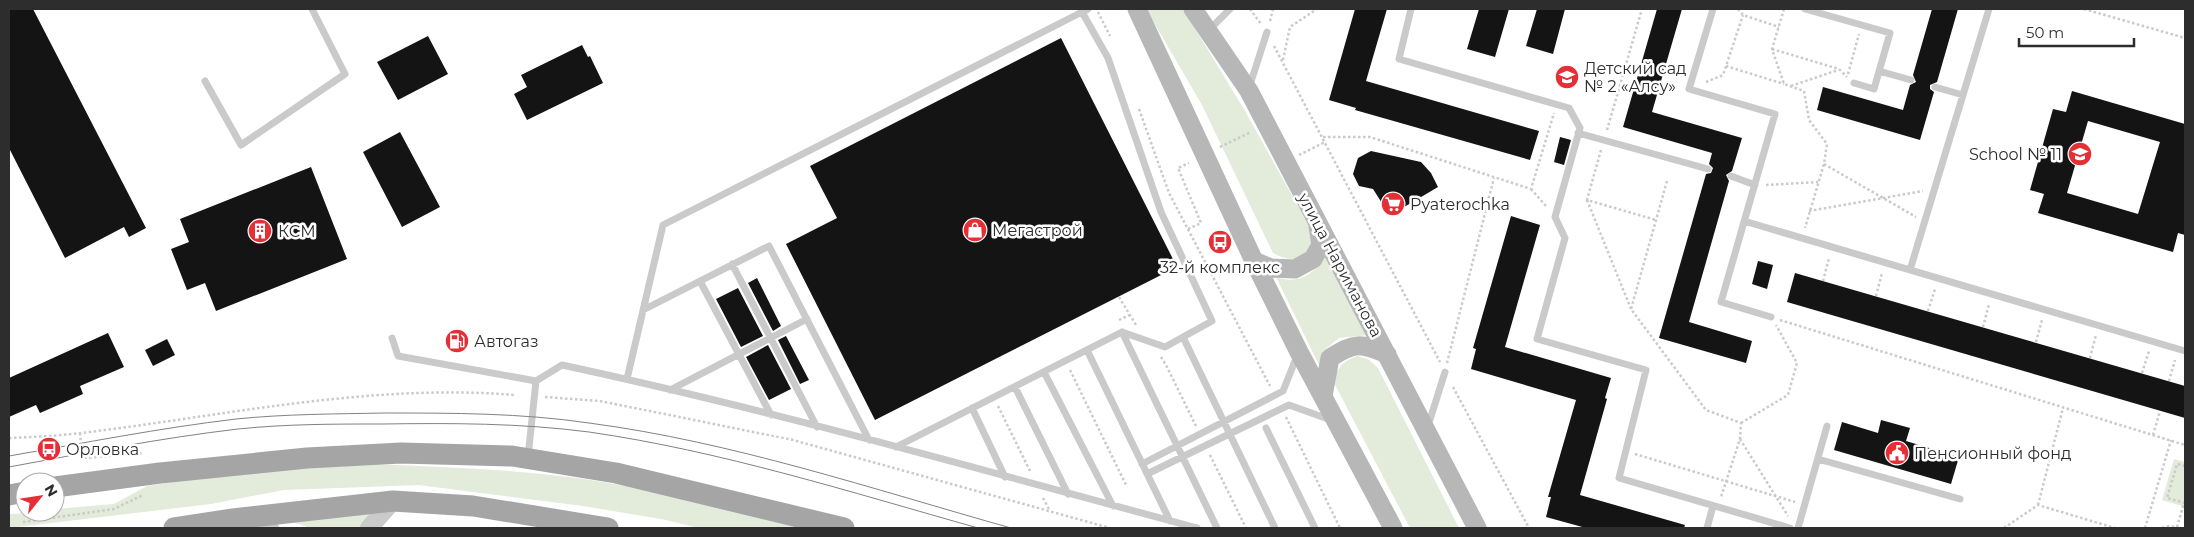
<svg xmlns="http://www.w3.org/2000/svg" width="2194" height="537" font-family="Montserrat,sans-serif">
<rect width="100%" height="100%" fill="#fff"/>
<path fill="#e3ebda" d="M1146 9H1183L1245 111 1309 226C1311 233 1313 240 1311 247 1306 264 1284 260 1273 253L1202 105Z
M1325 257 1369 335 1339 338 1322 352 1320 367 1276 277C1297 285 1313 275 1325 257Z
M1357 356 1368 359 1378 368 1459 528H1410L1333 381C1338 367 1343 361 1357 356Z
M2174 459 2185 462V507L2162 500Z
M373 464C441 467 509 469 577 478 655 489 731 509 807 528H699L661 519 583 506 419 485 284 490 211 504 9 528V514L55 512V509L114 504 147 486 244 471Z
M370 513 361 528H310L285 519Z"/>
<path fill="#141414" fill-rule="evenodd" d="M9 9H33L146 228 129 237 124 227 65 258 9 148Z
M1355 9H1387L1366 81 1539 131 1530 160 1355 110 1356 108 1329 100Z
M1479 9H1509L1495 57 1467 49Z
M1537 9H1565L1553 54 1526 46Z
M1657 9H1682L1652 112 1742 138 1732 171 1726 175 1729 181 1689 322 1752 341 1746 363 1659 338 1706 174 1711 173 1713 168 1709 164 1712 153 1623 127Z
M1932 9H1958L1937 82 1930 85V89L1934 92 1920 140 1817 110 1823 87 1903 110 1910 85 1916 82 1913 75Z
M428 36 448 74 398 100 377 62Z
M1061 38 1177 267 875 420 786 244 837 218 810 166Z
M582 45 588 57 590 56 603 83 527 120 514 94 527 87 521 75Z
M2072 91 2185 124V235L2178 233 2173 252 2038 213 2044 194 2030 190 2053 109 2066 112ZM2088 121 2160 142 2138 214 2067 193Z
M400 132 440 207 402 227 363 152Z
M1560 137 1571 140 1564 165 1554 162Z
M1371 151 1421 162 1431 173 1438 187 1394 213 1387 211 1373 189 1359 186 1353 174 1358 158Z
M311 167 347 259 216 311 205 283 187 290 171 249 189 242 180 219Z
M1511 216 1540 225 1505 347 1611 378 1605 398 1607 399 1580 495 1685 525 1684 528H1586L1546 517 1551 497H1548L1576 400 1471 369 1476 349 1473 348Z
M1758 261 1773 265 1767 289 1752 284Z
M1795 273 2185 386V418L1787 302Z
M757 278 781 326 773 331 748 283Z
M738 288 763 336 741 347 716 299Z
M108 333 124 367 80 386 83 394 40 413 36 405 9 417V378Z
M786 336 809 380 800 384 778 340Z
M167 339 175 355 153 366 145 350Z
M768 345 791 389 769 400 746 357Z
M1881 420 1910 428 1906 441 1959 457 1951 484 1834 450 1842 422 1878 433Z"/>
<g fill="none" stroke-linecap="round" stroke-linejoin="round">
<path stroke="#cacaca" stroke-width="2.5" stroke-dasharray="2.5 2.5" stroke-linecap="butt" d="M1250 9 1261 24
M1738 9 1743 15 1779 27
M1784 9 1772 49 1784 84 1804 91 1809 120 1827 144 1824 164 1805 228
M2084 9 2185 38
M1098 12 1110 36
M1270 21 1273 9
M1274 46 1440 362
M1772 49 1839 69 1847 77
M1283 60 1290 27 1317 9
M1726 66 1784 84
M1848 74 1859 34
M1706 82 1723 75 1743 15
M1791 86 1838 70
M1139 109 1169 193 1270 386
M1607 130 1642 9
M1323 137H1370L1531 189 1554 113
M1220 147 1251 132
M1601 150 1587 200 1656 220
M1299 155 1325 142
M1824 164 1916 217
M1667 181 1631 309 1706 410 1741 423 1740 439 1721 497
M1766 185 1818 182
M1531 189 1546 206
M1587 200 1631 309
M1809 211 1923 191
M1188 229 1201 223 1178 168 1189 163
M1823 281 1829 258
M1876 296 1882 273
M1119 297 1136 325
M1928 311 1935 289
M1119 320 1129 315
M1780 320 2185 445
M1983 327 1989 304
M2036 342 2042 320
M1161 357 1166 365 1196 426
M2090 358 2096 335
M1447 363 1494 178
M1070 370 1127 487
M2142 373 2149 351
M2169 381 2175 360
M1453 387 1529 528
M545 397 600 401 793 440 1110 528
M998 406 1030 471
M1286 417 1340 528
M1741 423 1788 395 1797 363 1776 325
M80 433 82 454 86 458 144 453
M2153 435 2160 411
M9 438C33 437 57 436 81 433 224 416 369 383 515 395
M1740 439 1788 516
M1635 454 1795 502
M1210 455 1246 528
M2185 466 2177 464 2167 498 2185 503
M1043 498 1050 511
M2038 505 2063 408
M23 522 114 509 143 495
M2177 527 2184 503
M2004 528 2038 505 2115 528
M2145 528 2171 440
M2162 528 2169 526 2181 528"/>
<path stroke="#cacaca" stroke-width="7" d="M1411 9 1399 59 1569 108 1580 128 1555 217 1565 238 1537 339 1646 370 1619 478 1790 528
M1713 9 1689 89 1775 114 1721 302 1771 317
M1805 9 1890 33 1874 89 1854 83
M1209 30 1230 9
M1879 71 1911 80
M205 81 241 145 345 74 312 9
M1935 87 1963 95
M1249 88 1267 32
M1578 133 1708 169
M1731 176 1755 185
M1744 221 2185 351
M732 264 817 427
M1910 270 1989 9
M700 281 771 415
M643 310 769 246 869 440
M1122 332 1217 528
M1183 337 1275 528
M392 338 398 356 536 381
M1087 350 1170 521
M1044 372 1113 506
M627 379 663 225 1082 12
M1015 387 1068 494
M670 390 807 319
M972 408 1005 477
M1428 426 1445 372
M1266 428 1315 528
M896 447 1122 332 1165 347 1212 321 1161 212 1108 58 1082 12 1088 9
M528 457 536 381 562 365C776 411 986 471 1197 528
M1818 459 1960 499
M1142 464 1283 391 1297 356
M1147 474 1289 405 1331 420
M1707 528 1713 506
M1798 528 1827 426"/>
<path stroke="#cacaca" stroke-width="18" d="M241 521 270 528
M369 528 393 501"/>
<path stroke="#b7b7b7" stroke-width="19" d="M1137 9 1254 261 1299 352 1393 528
M1193 9 1249 91 1477 528
M1254 261 1271 268 1295 269 1313 259 1321 245 1318 226
M1323 396 1330 358C1355 342 1360 343 1387 354"/>
<path stroke="#a5a5a5" stroke-width="21" d="M55 487 160 473 307 458 401 453 512 456 616 473 844 528
M9 495 25 492
M174 528 233 519 393 501 473 506 608 528"/>
<path stroke="#828282" stroke-width="1" d="M9 456C84 443 160 428 236 419 285 414 335 414 385 413 453 413 521 413 589 423 733 442 872 489 1011 528
M9 467C85 453 161 438 238 429 286 424 334 424 382 424 451 423 520 423 589 432 721 451 850 492 978 528"/>
</g>
<defs>
<g id="school-disc" transform="scale(1.25)"><circle r="9.5" fill="#e42f36" stroke="#fff"/><path d="M0-5L7-2L0 1L-7-2ZM-4 1L0 2.5L4 1V4Q0 6-4 4Z" fill="#fff"/></g>
<g id="supermarket-disc" transform="scale(1.25)"><circle r="9.5" fill="#e42f36" stroke="#fff"/><path d="M-6-5.5h2.5l.6 2H6L4.5 2H-2.5L-4.4-4H-6ZM-1.5 3.2a1.3 1.3 0 1 0 .1 0ZM3 3.2a1.3 1.3 0 1 0 .1 0Z" fill="#fff"/></g>
<g id="shop-disc" transform="scale(1.25)"><circle r="9.5" fill="#e42f36" stroke="#fff"/><path d="M-5-2.5h2.3a2.7 3.5 0 0 1 5.4 0H5L5.5 6h-11ZM-1.5-2.5h3a1.5 2.3 0 0 0-3 0Z" fill="#fff"/></g>
<g id="building-disc" transform="scale(1.25)"><circle r="9.5" fill="#e42f36" stroke="#fff"/><path d="M-4-6H4V6H1V3H-1V6H-4ZM-2.5-4.3h1.7v1.8h-1.7ZM.8-4.3h1.7v1.8H.8ZM-2.5-1h1.7V.8h-1.7ZM.8-1h1.7V.8H.8Z" fill="#fff"/></g>
<g id="bus-disc" transform="scale(1.25)"><circle r="9.5" fill="#e42f36" stroke="#fff"/><path d="M-5-6H5V4H4V6H2V4H-2V6H-4V4H-5ZM-3.5-4V0h7V-4ZM-3.5 1.2v1.5H-2V1.2ZM2 1.2v1.5H3.5V1.2Z" fill="#fff"/></g>
<g id="fuel-disc" transform="scale(1.25)"><circle r="9.5" fill="#e42f36" stroke="#fff"/><path d="M-5.5-6h7V0h2V4h1.3V-2.5L3-4.5l.8-.8L6-3V5H2.5V1h-1V6h-7ZM-4.2-4.7v3.2H.2V-4.7Z" fill="#fff"/></g>
<g id="civic-disc" transform="scale(1.25)"><circle r="9.5" fill="#e42f36" stroke="#fff"/><path d="M-.6-6.5H3V-4.5H.6V-3L4-1V1h2V6H-6V1h2V-1L-.6-3ZM-1.2 2.5V6h2.4V2.5Z" fill="#fff"/></g>
</defs>
<g fill-rule="evenodd">
<use href="#school-disc" x="1567" y="77"/>
<use href="#school-disc" x="2080" y="154"/>
<use href="#supermarket-disc" x="1393" y="204"/>
<use href="#shop-disc" x="975" y="230"/>
<use href="#building-disc" x="260" y="231"/>
<use href="#bus-disc" x="1220" y="242"/>
<use href="#fuel-disc" x="457" y="341"/>
<use href="#bus-disc" x="49" y="449"/>
<use href="#civic-disc" x="1897" y="453"/>
</g>
<g text-anchor="middle" dominant-baseline="central" stroke-width="5" stroke-linejoin="round" paint-order="stroke">
<g font-size="16" fill="#2d2d2d" stroke="#fff" text-anchor="start">
<text x="1584" y="68">Детский сад<tspan x="1584" dy="18">№ 2 «Алсу»</tspan></text>
<text x="2062" y="154" text-anchor="end">School № 11</text>
<text x="1410" y="204">Pyaterochka</text>
<text x="992" y="230">Мегастрой</text>
<text x="278" y="231">КСМ</text>
<text x="1220" y="267" text-anchor="middle">32-й комплекс</text>
<text x="474" y="341">Автогаз</text>
<text x="66" y="449">Орловка</text>
<text x="1914" y="453">Пенсионный фонд</text>
</g>
<g font-size="16" fill="#2d2d2d" stroke="#fff">
<text transform="translate(1340 265) rotate(62)">улица Нариманова</text>
</g>
</g>
<rect width="2194" height="537" fill="none" stroke="#2d2d2d" stroke-width="20"/>
<g transform="translate(40 497) rotate(60)"><circle r="24" fill="#ffffff" stroke="#ababab"/>
<path d="M0-4L9 19L0 12L-9 19Z" fill="#e42f36"/>
<text y="-8" font-size="14" font-weight="bold" text-anchor="middle" fill="#2d2d2d">N</text>
</g>
<path d="M2019 38v8h115v-8" fill="none" stroke="#2d2d2d" stroke-width="2.5"/>
<text x="2026" y="38" font-size="15" fill="#2d2d2d" stroke="#ffffff" stroke-width="4" paint-order="stroke">50 m</text>
</svg>
